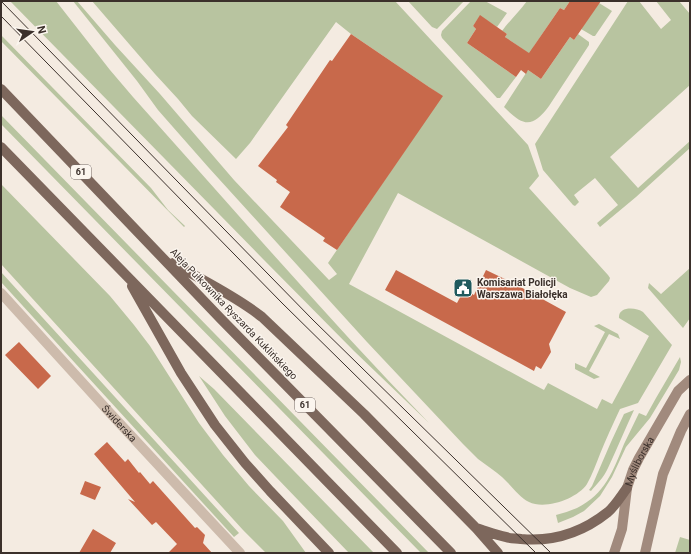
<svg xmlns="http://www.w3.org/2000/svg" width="691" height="554" font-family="Roboto,sans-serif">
<rect width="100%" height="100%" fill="#f4ebe1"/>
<path fill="#b8c4a0" d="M10 1H56L110 70 133 97C231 206 327 318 429 423L354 351 264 260Z
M73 1H77L115 45 160 94 234 180 329 280 337 274 328 263 442 96 351 34 336 22 250 143 236 159 192 116 178 99 155 74 92 1H395L528 145 539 176 529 188 608 275 610 278 609 281 597 295 591 297 570 288 398 193 349 284 529 382 544 390 548 383 597 409 602 399 612 404 649 336 619 318C618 306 636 307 643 312L672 345 638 403 620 409C613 424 606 439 600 454 596 464 592 475 587 484 577 499 545 510 529 502 519 497 511 485 502 477 495 471 486 465 478 459 473 454 468 449 463 444L367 342 209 168 158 110 137 81Z
M408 1H464L437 29 432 27Z
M471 1H485L507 13 497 27 480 16 473 26 476 29 467 43 516 77 500 98H497L442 38 441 35 442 31Z
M527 1H570L564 10 560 8 534 46 531 55 505 37 507 34 502 31C510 20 519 12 527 1Z
M628 1H639L661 29 671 20 656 1H679L690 14V85L610 157 638 188 690 141V148L636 197 600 227 597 223 618 205 595 178 574 195 579 202 575 206 573 205 543 170 535 144Z
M599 3 612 11 595 36H593L581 29Z
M578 34 589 42V45L549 106C532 129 523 126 504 107L528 70 541 79 570 37 574 40Z
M1 35 151 188 168 210 185 226 184 227 1 41Z
M1 115 429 553H421L1 124Z
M1 184 110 296 134 325 150 346 199 423 223 455 249 486 283 521 306 553H266L243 530 1 264Z
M690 268V318L683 328 648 288 649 283 661 294Z
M1 272 239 533 234 537 1 282Z
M599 324 618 334 620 339 609 334 589 371 600 377 594 379 575 369V363L586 368 605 332 594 326Z
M680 357 681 362 679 370 650 418 626 447 612 477 600 496 584 511 573 517 558 523 556 515C563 513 570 511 577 508 605 494 613 471 624 444 629 434 634 423 639 413L646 416 656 398Z
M199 376 214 389 374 553H349L275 476 255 455 225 416Z
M634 410C625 429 617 449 608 468 604 477 597 484 591 491L589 490 592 486 611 442 624 414Z
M680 537 690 540V553H675Z"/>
<path fill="#c8694b" d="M570 1H601L574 40 570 37 541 79 528 70 526 74 521 70 516 77 467 43 476 29 473 26 480 15 507 34 505 37 529 53 560 8 564 10Z
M351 34 429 87 443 96 337 250 323 241 325 238 280 207 290 192 276 182 277 180 258 166 288 127 286 125 330 60 332 61Z
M396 270 457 303 464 290 474 295 486 270 515 284 566 312 549 344 551 352 541 369 536 366 534 371 385 290Z
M19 342 51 376 38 389 5 355Z
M107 442 125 462 128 459 139 473 140 472 150 484 153 481 195 528 197 527 205 535 203 543 212 553H168L177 544 156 522 152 525 128 499 135 502 94 454Z
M85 481 101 487 95 500 80 494Z
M93 529 116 543 110 553H79Z"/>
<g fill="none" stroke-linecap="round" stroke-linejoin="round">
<path stroke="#cdbbac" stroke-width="10" id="s1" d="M1 293 110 413 240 553"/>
<g stroke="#a18a7d" stroke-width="10">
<path id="s2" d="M614 553 622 529 627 488 633 470 639 458 678 391 690 380"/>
<path d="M645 553 663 474 681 431 690 414"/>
</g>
<path stroke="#7d675c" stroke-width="10" d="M1 89 221 319 451 553
M1 147 397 553
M173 263C203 281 234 295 262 317L364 414 476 528 498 553
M132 286 181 373 215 425 245 463 270 491 329 553
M476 528C486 531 496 535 506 537 511 539 516 538 521 539 553 542 583 532 608 512 615 506 621 496 627 488"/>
<path stroke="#3b302b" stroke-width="1" d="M1 1 313 320 551 553
M1 16 282 303 536 553"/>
</g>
<defs>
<g id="civic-square" transform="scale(1)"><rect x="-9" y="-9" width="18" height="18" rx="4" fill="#1f5a5e" stroke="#fbf5ee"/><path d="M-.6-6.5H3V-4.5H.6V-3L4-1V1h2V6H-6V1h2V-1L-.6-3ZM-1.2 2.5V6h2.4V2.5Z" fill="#fff"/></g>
</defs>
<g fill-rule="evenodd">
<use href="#civic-square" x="463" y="288"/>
</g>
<g text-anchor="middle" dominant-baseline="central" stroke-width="3" stroke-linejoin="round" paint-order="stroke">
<g fill="#fbf5ee" stroke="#756b66" stroke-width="1">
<rect x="71" y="165" width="20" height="14" rx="3"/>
<rect x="295" y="398" width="20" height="14" rx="3"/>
</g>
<g font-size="9" font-weight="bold" fill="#3b302b">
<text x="81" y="172">61</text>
<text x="305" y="405">61</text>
</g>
<g font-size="10" font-weight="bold" fill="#3b302b" stroke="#fbf5ee" text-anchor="start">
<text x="477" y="282">Komisariat Policji<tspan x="477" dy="12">Warszawa Białołęka</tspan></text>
</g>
<g font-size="10" fill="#3b302b" stroke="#fbf5ee">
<text transform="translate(234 314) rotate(46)">Aleja Pułkownika Ryszarda Kuklińskiego</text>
<text stroke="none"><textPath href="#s1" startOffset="176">Świderska</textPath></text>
<text stroke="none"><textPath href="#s2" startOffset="96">Myśliborska</textPath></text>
</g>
</g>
<rect width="691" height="554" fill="none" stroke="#3b302b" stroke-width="4"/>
<g transform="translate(32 32) rotate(77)" stroke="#fbf5ee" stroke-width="3" paint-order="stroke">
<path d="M0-3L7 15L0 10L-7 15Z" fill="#3b302b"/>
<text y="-6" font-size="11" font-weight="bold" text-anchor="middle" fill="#3b302b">N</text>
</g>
</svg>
